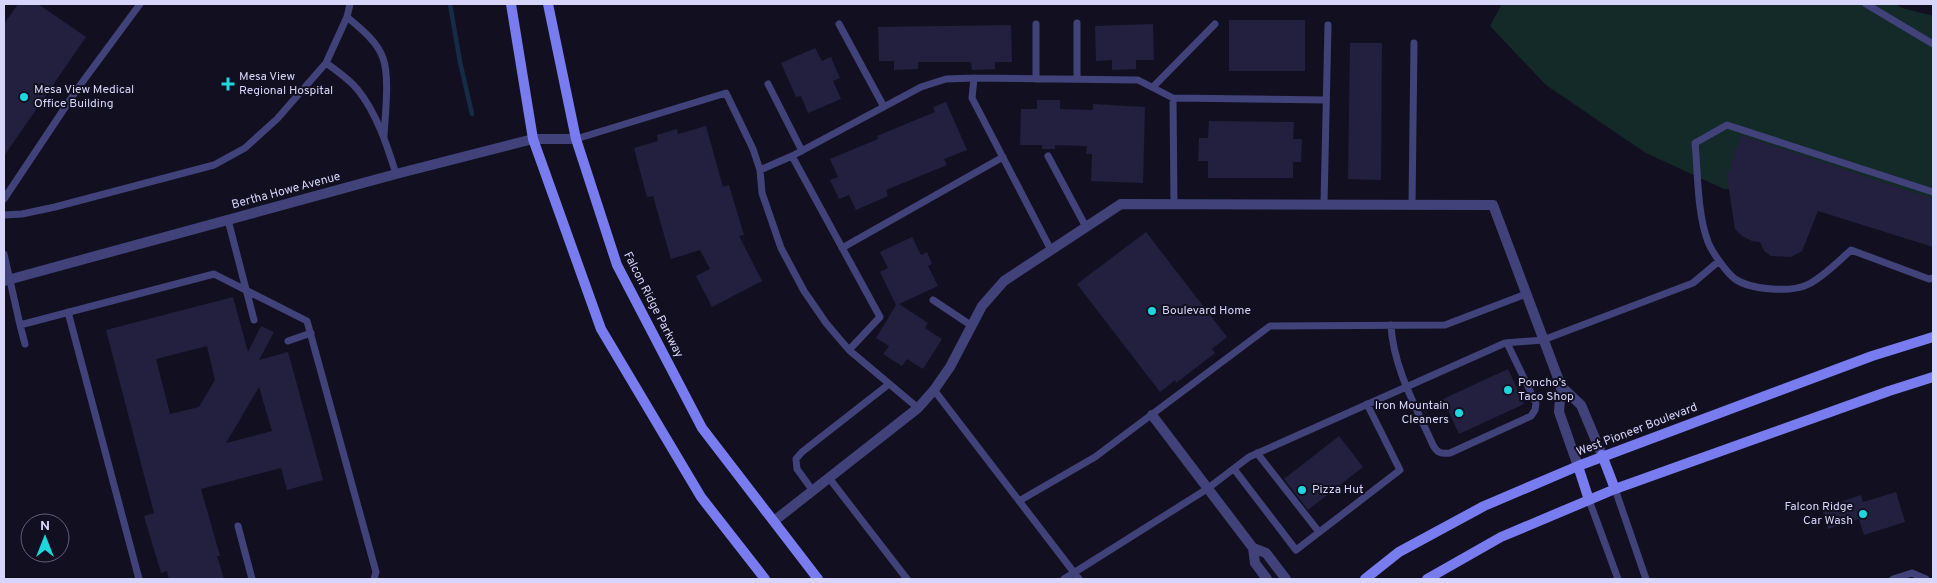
<svg xmlns="http://www.w3.org/2000/svg" width="1937" height="583" font-family="Overpass,sans-serif">
<rect width="100%" height="100%" fill="#121020"/>
<path fill="#142a28" d="M1502 4H1895L1902 8 1933 16V205L1837 189H1724L1646 153 1546 85 1490 26Z"/>
<g fill="none" stroke-linecap="round" stroke-linejoin="round">
<path stroke="#162b45" stroke-width="4.5" d="M450 4 460 62 472 114"/>
</g>
<path fill="#231f3f" fill-rule="evenodd" d="M18 4H38L86 37 4 156V24Z
M1229 20H1305V71H1229Z
M1153 24 1154 60H1136V69L1112 70V60L1096 61 1095 26Z
M1011 25 1012 62H995V69L972 70 971 62H918V69L894 70V61H879L878 27Z
M1350 43H1382L1381 180 1348 179Z
M815 48 822 61 831 57 840 78 833 81 841 99 808 113 801 96 796 97 781 63Z
M1037 100H1060V109L1093 110V104L1145 107 1143 183 1091 181 1092 154H1086L1087 146 1055 145V149H1042V145H1020L1021 109H1037Z
M946 102 967 150 944 159 947 165 886 190 888 196 856 210 849 195 839 199 830 180 838 177 830 159 878 139 877 136 935 112 933 107Z
M1209 121 1294 122 1293 139H1302L1301 162H1293V178H1208V161H1198L1199 138H1208Z
M706 126 723 187 729 185 744 235 739 236 762 281 712 307 696 276 710 269 700 250 671 259 653 196 647 197 634 148 658 141 657 135 677 129 678 134Z
M1741 135 1933 199V247L1818 211 1802 251 1791 257 1771 256 1764 251 1760 242 1752 241 1742 236 1735 229 1727 177Z
M1146 232 1227 337 1212 349 1215 353 1176 383 1175 380 1160 392 1077 284Z
M912 237 921 255 927 252 932 264 928 266 938 286 899 304 928 323 925 328 942 339 923 369 907 359 902 366 883 354 889 346 876 338 896 305 880 272 888 268 880 252Z
M233 297 248 352 261 326 274 332 259 360 288 352 323 480 287 490 281 468 201 489 220 556H217L224 579H169L167 571 161 573 144 516 154 513 106 330ZM207 346 215 380 199 407 170 414 156 359ZM259 387 272 431 226 443Z
M1508 369 1524 404 1459 434 1443 399Z
M1339 436 1363 467 1308 510 1284 479Z
M1896 492 1905 522 1864 535 1859 519 1828 529 1822 508 1861 495 1863 502Z"/>
<g fill="none" stroke-linecap="round" stroke-linejoin="round">
<path stroke="#41427a" stroke-width="7" d="M1866 4 1933 44
M347 17C360 28 377 41 383 58 390 78 385 115 384 136
M839 24 884 107
M1036 24V79
M326 63C337 71 349 79 358 90 377 114 387 145 396 174
M974 78 972 98 1051 250
M1077 79V23
M768 84 802 151
M1153 87 1215 24
M1173 98 1174 204
M576 139 726 93 753 149 760 170 762 193 781 248 804 291 826 323 849 350 918 408
M792 156 880 317 849 350
M1048 156 1086 227
M760 170 792 156 921 87 946 79 974 78 1138 80 1173 98 1326 100
M1933 192 1727 125 1695 143C1698 173 1697 213 1708 242 1712 252 1726 272 1735 279 1751 290 1792 293 1809 284 1824 276 1838 262 1851 250L1929 279 1933 278
M4 199 78 88 140 4
M1324 204 1328 25
M1412 205 1414 43
M4 215 22 214 55 207 214 165 245 148 277 119 326 63 347 17 350 4
M228 220 254 320
M842 248 1003 157
M4 254 20 325 214 274 307 321 376 572 374 579
M933 300 972 326
M68 312 139 579
M20 325 25 344
M1391 325C1393 367 1416 407 1433 445 1437 453 1441 454 1450 453L1531 416 1535 410 1536 403 1507 343
M288 341 311 333
M934 390 1079 579
M1257 453 1319 532
M1234 469 1296 550 1400 470 1367 404
M829 478 907 579
M1615 489 1646 579
M813 491 797 469 796 459 802 452 889 384
M1589 500 1618 579
M1019 501 1095 457 1270 326 1445 325 1526 294
M238 526 252 579
M1064 579 1207 489 1249 457 1505 343 1543 340 1693 283 1719 261
M1893 579 1912 573 1926 579"/>
<path stroke="#41427a" stroke-width="10" d="M4 281 396 174 533 139H576
M1561 386 1559 412 1578 466
M1152 415 1253 548 1255 563 1267 579
M774 521 918 408 934 390 950 367 982 306 1004 281 1121 204 1493 205 1561 386 1581 405 1602 455
M1253 548 1266 553 1286 579"/>
<path stroke="#787cee" stroke-width="10" d="M511 4 533 139 601 329 701 497 765 579
M548 4 576 139 617 265 702 428 818 579
M1602 455 1615 489
M1578 466 1589 500
M1365 579 1399 552 1484 506 1578 466 1872 356 1933 337
M1427 579 1501 537 1615 489 1889 391 1933 377"/>
</g>
<g fill="#1dd6de" stroke="#121020" stroke-width="2">
<path d="M225.5 76.5h5v5h5v5h-5v5h-5v-5h-5v-5h5z"/>
<circle cx="24" cy="97" r="5"/>
<circle cx="1152" cy="311" r="5"/>
<circle cx="1508" cy="390" r="5"/>
<circle cx="1459" cy="413" r="5"/>
<circle cx="1302" cy="490" r="5"/>
<circle cx="1863" cy="514" r="5"/>
</g>
<g text-anchor="middle" dominant-baseline="central" stroke-width="4" stroke-linejoin="round" paint-order="stroke">
<g font-size="12" fill="#d7d5fa" stroke="#121020" text-anchor="start">
<text x="239" y="77">Mesa View<tspan x="239" dy="14">Regional Hospital</tspan></text>
<text x="34" y="90">Mesa View Medical<tspan x="34" dy="14">Office Building</tspan></text>
<text x="1162" y="311">Boulevard Home</text>
<text x="1518" y="383">Poncho’s<tspan x="1518" dy="14">Taco Shop</tspan></text>
<text x="1449" y="406" text-anchor="end">Iron Mountain<tspan x="1449" dy="14">Cleaners</tspan></text>
<text x="1312" y="490">Pizza Hut</text>
<text x="1853" y="507" text-anchor="end">Falcon Ridge<tspan x="1853" dy="14">Car Wash</tspan></text>
</g>
<g font-size="12" fill="#d7d5fa" stroke="#121020">
<text transform="translate(286 191) rotate(-15)">Bertha Howe Avenue</text>
<text transform="translate(653 305) rotate(63)">Falcon Ridge Parkway</text>
<text transform="translate(1637 430) rotate(-21)">West Pioneer Boulevard</text>
</g>
</g>
<rect width="1937" height="583" fill="none" stroke="#d7d5fa" stroke-width="10"/>
<g transform="translate(45 538)"><circle r="24" fill="#121020" stroke="#615f77"/>
<path d="M0-4L9 19L0 12L-9 19Z" fill="#1dd6de"/>
<text y="-8" font-size="14" font-weight="bold" text-anchor="middle" fill="#d7d5fa">N</text>
</g>
</svg>
